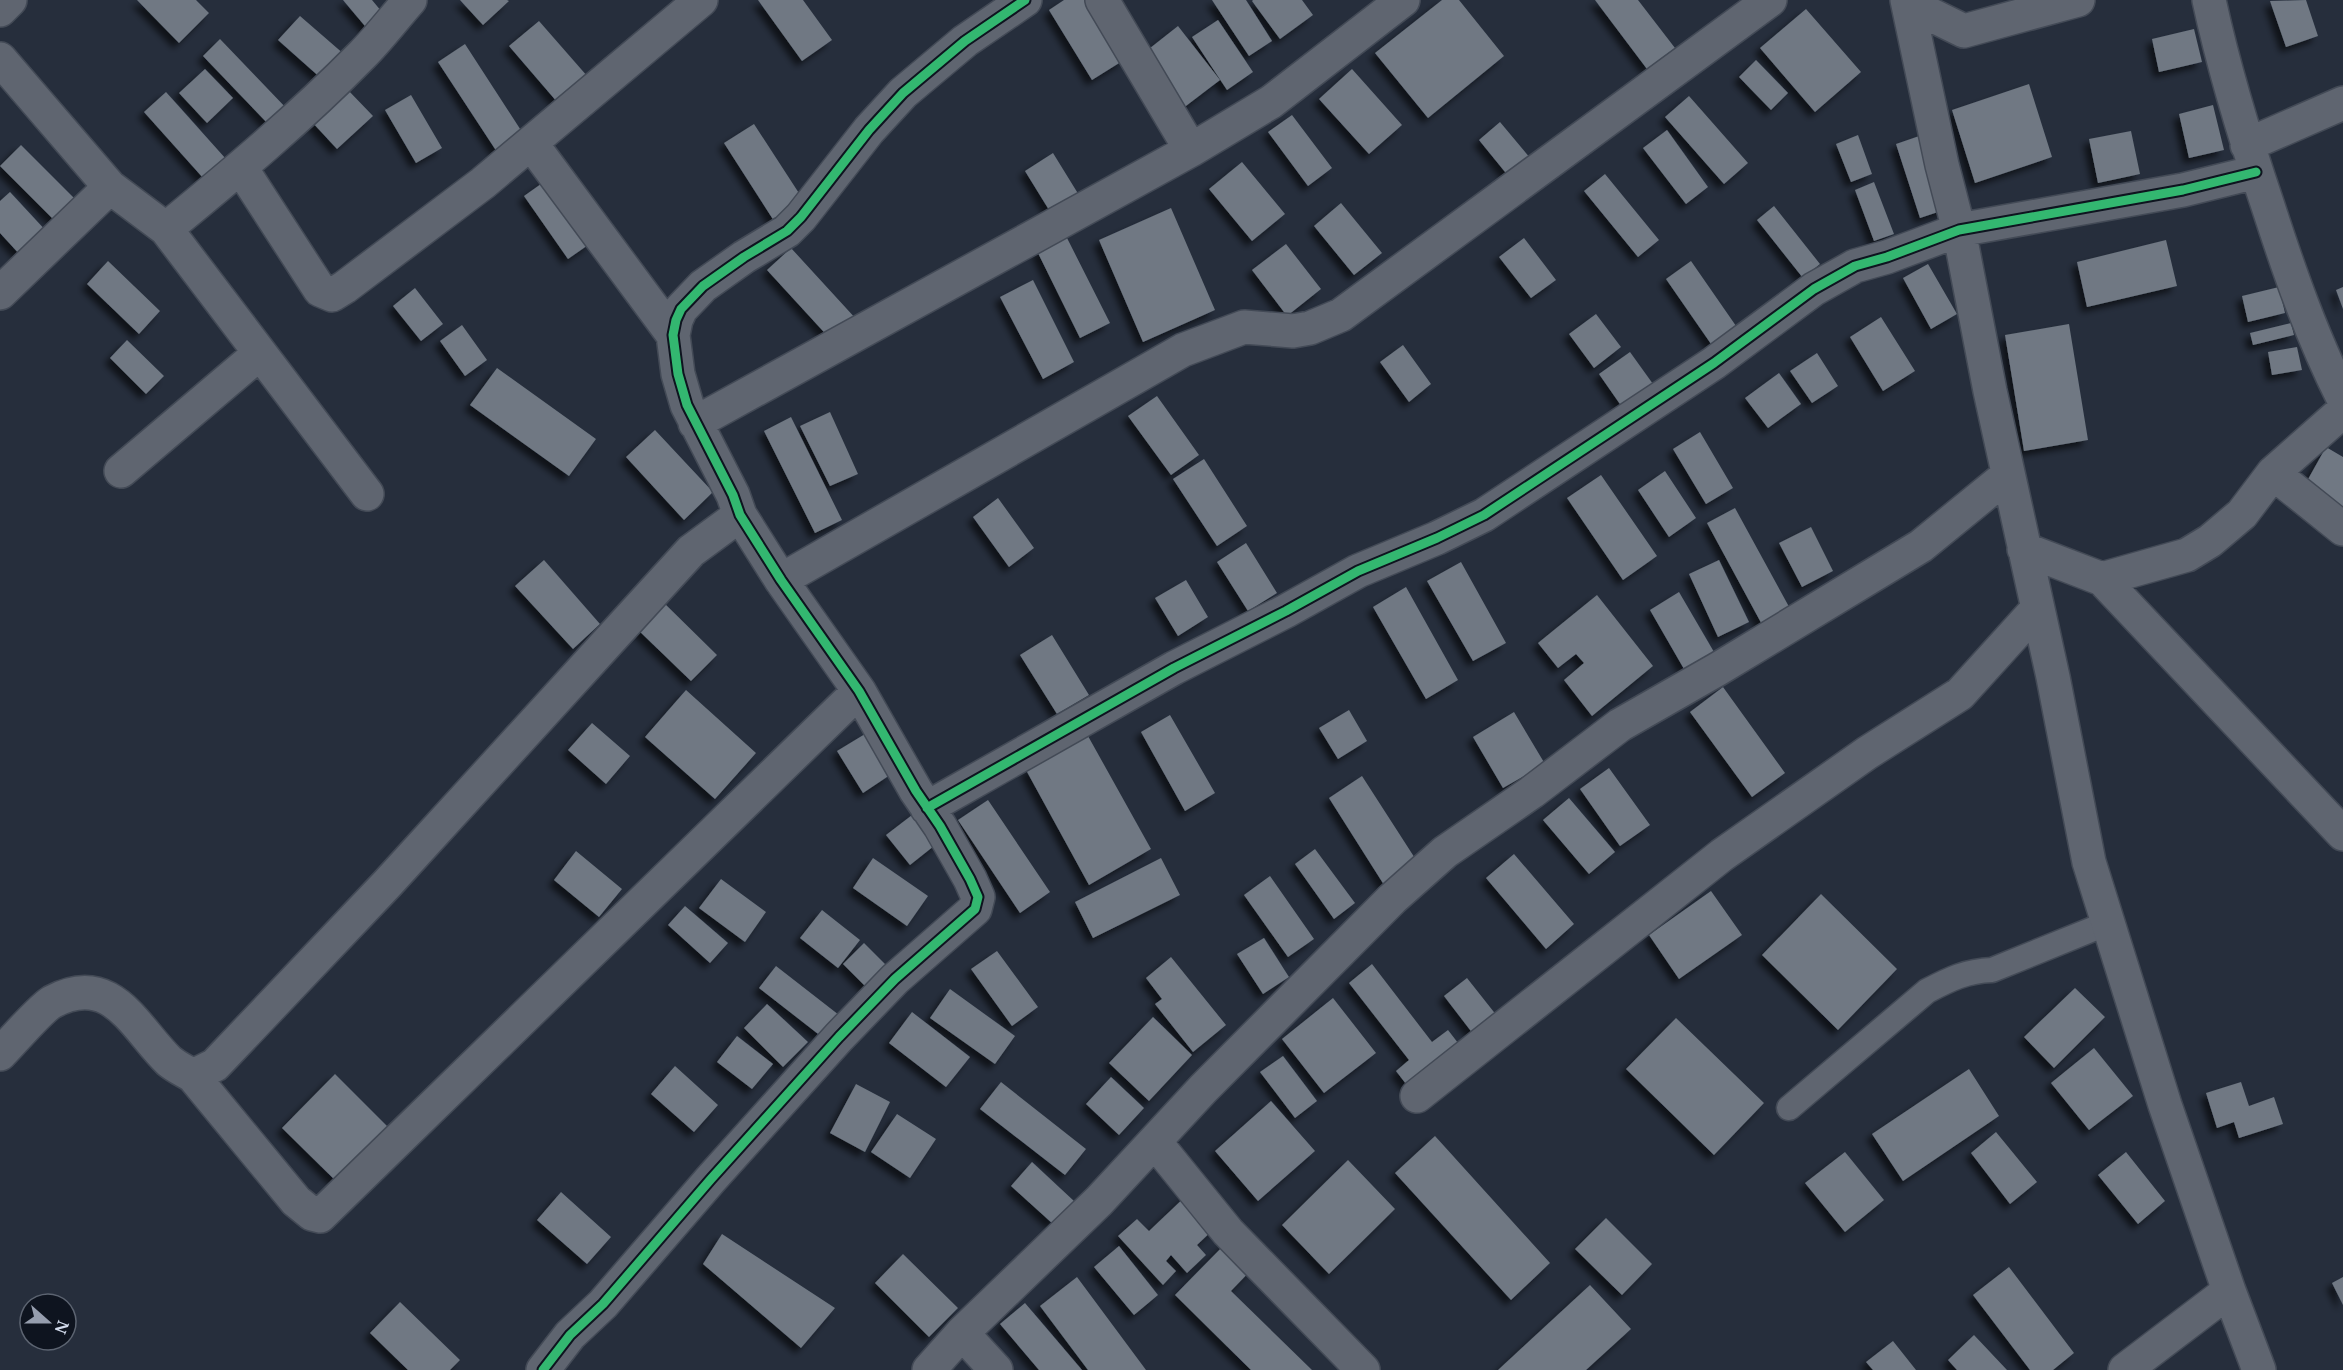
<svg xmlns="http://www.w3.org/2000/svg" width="2343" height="1370" font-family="'Noto Serif',serif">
<defs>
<filter id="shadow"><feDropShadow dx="-5.5" dy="5.5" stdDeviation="3" flood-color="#0009"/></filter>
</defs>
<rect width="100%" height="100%" fill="#262e3c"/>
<path fill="#6f7883" filter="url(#shadow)" d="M137 0H196L209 13 179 43Z
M343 0H372L387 18 370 32Z
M460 0H507L509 1 483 25Z
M758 0H803L832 40 802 61Z
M1064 0H1088L1124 60 1092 80 1049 10Z
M1212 0H1246L1272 41 1249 56Z
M1253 0H1302L1313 15 1280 39 1252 1Z
M1442 0H1459L1504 56 1428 118 1375 53Z
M1595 0H1638L1675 48 1647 69Z
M2306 0 2318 36 2286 47 2270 1Z
M1806 9 1861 72 1815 112 1760 48Z
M300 16 345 55 323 80 278 40Z
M1218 20 1253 72 1227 90 1192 37Z
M539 21 588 77 558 103 509 46Z
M1178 26 1220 80 1182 109 1140 56Z
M2194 29 2202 62 2159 72 2152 39Z
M220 39 289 111 271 127 203 56Z
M465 44 524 135 497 152 438 62Z
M1756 60 1788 93 1771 110 1739 77Z
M205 69 233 98 207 123 179 93Z
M1352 69 1402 125 1369 154 1319 99Z
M2029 84 2052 157 1975 183 1952 110Z
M347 89 373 116 337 149 312 122Z
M166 92 226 159 204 179 144 112Z
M411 95 442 148 416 163 385 110Z
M1689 96 1748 163 1724 184 1665 117Z
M2213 105 2224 150 2189 158 2179 114Z
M1292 115 1332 168 1308 186 1268 132Z
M1500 122 1536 165 1514 183 1479 140Z
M754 124 806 204 776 224 724 143Z
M1667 130 1708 187 1686 204 1643 148Z
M2131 131 2140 174 2098 183 2089 139Z
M1925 134 1950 208 1920 218 1896 144Z
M1858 135 1872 174 1851 182 1836 144Z
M21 145 78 202 57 223 0 166Z
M1053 153 1082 200 1054 218 1025 171Z
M1242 162 1285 214 1252 241 1209 189Z
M1605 174 1659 240 1638 257 1584 191Z
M548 179 591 243 568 259 524 196Z
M1874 182 1894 234 1874 241 1855 190Z
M10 192 48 233 22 257 0 233V201Z
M1341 203 1382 253 1354 275 1314 226Z
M1774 206 1820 264 1803 278 1757 220Z
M1171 208 1215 310 1143 342 1099 240Z
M1066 236 1110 323 1080 338 1037 251Z
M1524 238 1556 280 1531 298 1499 257Z
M2166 240 2177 286 2087 307 2077 262Z
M1286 244 1321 289 1287 316 1252 270Z
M791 248 857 320 833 342 767 270Z
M108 261 160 311 139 334 87 284Z
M1691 261 1743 336 1718 354 1666 279Z
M1928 264 1957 314 1931 329 1903 278Z
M1033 280 1074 362 1043 379 1000 297Z
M2279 287 2285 313 2248 322 2242 296Z
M2343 287V309L2336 290Z
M415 288 443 324 421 341 393 306Z
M1596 314 1621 347 1594 368 1569 334Z
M1881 317 1915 371 1883 391 1850 337Z
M2291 323 2294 335 2253 345 2250 333Z
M2069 324 2088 440 2024 451 2005 335Z
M462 325 487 360 465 376 440 341Z
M127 340 164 376 146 394 110 358Z
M1403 345 1431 384 1409 402 1380 362Z
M2297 347 2302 370 2272 375 2268 352Z
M1630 352 1653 384 1622 407 1599 374Z
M1817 353 1838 386 1812 403 1790 371Z
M497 368 596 439 569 476 470 405Z
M1779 373 1801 404 1768 428 1745 398Z
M1157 396 1199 455 1171 475 1128 416Z
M830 412 858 474 830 486 800 426Z
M791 417 842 520 815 533 764 431Z
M655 430 713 492 684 520 626 457Z
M1700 432 1733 488 1706 504 1673 449Z
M2326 447 2343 457V513L2302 490Z
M1204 459 1247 526 1217 546 1173 479Z
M1665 471 1696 518 1669 537 1638 490Z
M1601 475 1657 556 1623 580 1567 498Z
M998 498 1034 548 1009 567 973 517Z
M1735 508 1793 614 1765 630 1707 523Z
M1811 527 1833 571 1802 587 1779 543Z
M1246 543 1277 593 1248 611 1217 562Z
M544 560 600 624 573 649 515 586Z
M1719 560 1749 622 1718 637 1689 574Z
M1461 562 1506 643 1473 661 1427 581Z
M1186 580 1208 617 1178 636 1155 598Z
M1406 587 1458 680 1426 699 1373 607Z
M1679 592 1714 652 1684 669 1650 610Z
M1597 595 1653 666 1592 716 1564 680 1584 663 1576 654 1558 668 1538 643Z
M660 599 717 655 691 681 634 626Z
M1052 635 1089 695 1057 714 1020 655Z
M1723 687 1785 773 1752 797 1690 712Z
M686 690 756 753 715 799 645 737Z
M1349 710 1367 741 1338 759 1319 728Z
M1514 712 1545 764 1503 788 1473 737Z
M1170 715 1215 793 1185 811 1141 732Z
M592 723 630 756 606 784 568 750Z
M865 734 890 775 863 793 837 751Z
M1088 736 1151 849 1089 885 1026 770Z
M1609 768 1650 825 1620 846 1580 789Z
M1362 776 1420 866 1386 888 1329 798Z
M1569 798 1615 852 1589 874 1543 820Z
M988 800 1050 892 1020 913 958 820Z
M916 812 939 842 910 865 886 835Z
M1315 849 1355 903 1334 919 1295 864Z
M576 851 622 889 599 917 554 880Z
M1514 854 1574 924 1546 949 1486 878Z
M873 858 928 896 907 926 853 888Z
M1161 858 1180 895 1093 938 1075 902Z
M1270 876 1314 939 1288 957 1244 895Z
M721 879 766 912 745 942 699 908Z
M1711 891 1742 935 1679 979 1649 935Z
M1821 894 1897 969 1838 1030 1762 955Z
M685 906 728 943 710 963 668 925Z
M822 910 860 940 838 968 800 938Z
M1264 938 1289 977 1263 994 1237 954Z
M864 943 890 969 869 990 843 964Z
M997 951 1038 1007 1012 1026 971 969Z
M1171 957 1226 1025 1193 1052 1155 1004 1162 999 1146 978Z
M1372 964 1432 1042 1448 1030 1465 1052 1413 1093 1396 1071 1409 1060 1349 983Z
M776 966 839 1015 822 1037 759 988Z
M1467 978 1501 1021 1477 1039 1444 996Z
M2075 988 2105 1017 2054 1068 2024 1037Z
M950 989 1015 1036 995 1064 930 1018Z
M1333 998 1376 1053 1324 1093 1282 1039Z
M767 1004 808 1042 783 1067 744 1028Z
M912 1012 970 1057 946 1087 889 1043Z
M1153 1017 1192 1055 1149 1101 1109 1063Z
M1676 1018 1764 1103 1714 1155 1626 1069Z
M737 1036 773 1064 752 1089 717 1062Z
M2094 1048 2133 1096 2089 1130 2051 1083Z
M1283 1056 1317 1101 1295 1118 1260 1072Z
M675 1066 718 1105 694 1132 651 1094Z
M1969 1069 1999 1116 1903 1181 1872 1134Z
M335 1074 392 1131 339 1184 282 1128Z
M1111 1077 1144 1108 1119 1135 1086 1104Z
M1001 1082 1086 1149 1065 1175 980 1109Z
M2241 1082 2249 1106 2274 1097 2283 1124 2239 1138 2234 1122 2217 1128 2206 1093Z
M856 1084 890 1102 865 1152 830 1133Z
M1271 1101 1315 1151 1258 1201 1215 1151Z
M897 1114 936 1139 910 1178 871 1152Z
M1996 1132 2037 1182 2010 1204 1971 1153Z
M1435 1136 1550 1263 1511 1300 1395 1173Z
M1845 1152 1884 1200 1845 1232 1805 1183Z
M2126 1152 2165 1201 2138 1224 2098 1175Z
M1348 1160 1395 1209 1329 1274 1282 1225Z
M1032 1162 1074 1201 1053 1224 1011 1186Z
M561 1192 611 1237 587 1264 537 1220Z
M1188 1194 1217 1226 1197 1245 1206 1255 1187 1273 1171 1255 1166 1261 1176 1271 1163 1285 1118 1236 1137 1219 1149 1231Z
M1606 1218 1652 1264 1622 1295 1575 1249Z
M722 1234 835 1308 801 1348 703 1264Z
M1228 1241 1254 1267 1231 1291 1312 1370H1251L1175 1295Z
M1119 1246 1158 1295 1134 1315 1094 1267Z
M903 1254 958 1308 929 1337 875 1283Z
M2009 1267 2074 1353 2053 1370H2030L1973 1295Z
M1077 1277 1146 1370H1088L1040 1306Z
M2343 1277V1305L2332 1283Z
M1590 1285 1631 1329 1586 1370H1498Z
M400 1302 460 1360 450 1370H408L370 1333Z
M1025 1303 1082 1370H1039L1000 1324Z
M1974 1335 2007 1370H1957L1948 1360Z
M1893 1341 1916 1370H1873L1866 1362Z"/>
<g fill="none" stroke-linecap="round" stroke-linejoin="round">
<g stroke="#434a56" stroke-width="27">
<path id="service" d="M1789 1108 1927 991C1950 979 1966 971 1992 970L2108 923"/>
</g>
<g stroke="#434a56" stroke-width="36">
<path id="minor" d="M1102 0 1191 150
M1907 0 1942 165 1959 230 1990 391 2053 677 2089 862 2165 1105 2229 1291 2259 1370
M2209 0C2224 70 2245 138 2268 206 2289 271 2312 337 2343 398
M1909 4 1964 31 2078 0
M0 10 10 0
M0 59 110 187 166 229 367 494
M531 143 673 335
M2247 145 2343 103
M241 168 320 290 332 295 345 287 483 183 701 0
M166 229C233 174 300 118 362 55 379 38 394 18 410 0
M0 293 110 187
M695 423 1191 150 1271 102 1403 0
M121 471 260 353
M2273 473 2343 529
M2024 549 2102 579 2187 555 2210 541 2242 514 2273 473 2343 411
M2102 579 2343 834
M781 580 1183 350 1244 327 1293 331 1310 328 1341 315 1770 0
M927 808 1174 668 1286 611 1358 571 1437 538 1484 515 1714 363 1814 289 1855 266 1887 257 1959 230 2183 190 2256 172
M0 1054C12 1042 40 1009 52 1002 112 970 134 1027 169 1061 176 1067 185 1071 193 1076L215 1065 387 884 691 551 740 515
M193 1076 296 1201 312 1214 320 1216 859 691
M1417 1096 1722 855 1867 753 1960 694 2037 609
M1155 1142 1228 1232 1363 1370
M962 1333 996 1370
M543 1370 570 1335 603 1304 711 1179 839 1037 895 979 975 909 978 897 970 879 940 826 916 791 859 691 781 580 740 515 733 495 687 405 678 374 673 335 676 320 681 309 703 286 744 257 787 231 801 217 869 130 903 93 965 41 1025 0
M929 1370 962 1333 1099 1201 1203 1089 1392 899 1445 852 1532 792 1620 725 1718 669 1921 546 2008 475
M2125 1370 2229 1291"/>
</g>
<use href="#service" stroke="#5f6570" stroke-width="24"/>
<use href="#minor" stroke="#5f6570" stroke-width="33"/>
<g stroke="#0e141f" stroke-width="13">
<path id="cycleway" d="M927 808 1174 668 1286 611 1358 571 1437 538 1484 515 1714 363 1814 289 1855 266 1887 257 1959 230 2183 190 2256 172
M543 1370 570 1335 603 1304 711 1179 839 1037 895 979 975 909 978 897 970 879 940 826 916 791 859 691 781 580 740 515 733 495 687 405 678 374 673 335 676 320 681 309 703 286 744 257 787 231 801 217 869 130 903 93 965 41 1025 0"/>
</g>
<use href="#cycleway" stroke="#33b770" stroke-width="9"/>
</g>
<g transform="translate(48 1322) rotate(111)"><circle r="28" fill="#0e141f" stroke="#5c6471" stroke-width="1.5"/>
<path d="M0-4.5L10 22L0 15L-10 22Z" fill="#969eae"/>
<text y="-9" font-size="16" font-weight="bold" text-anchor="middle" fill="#d2dbec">N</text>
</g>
</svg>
